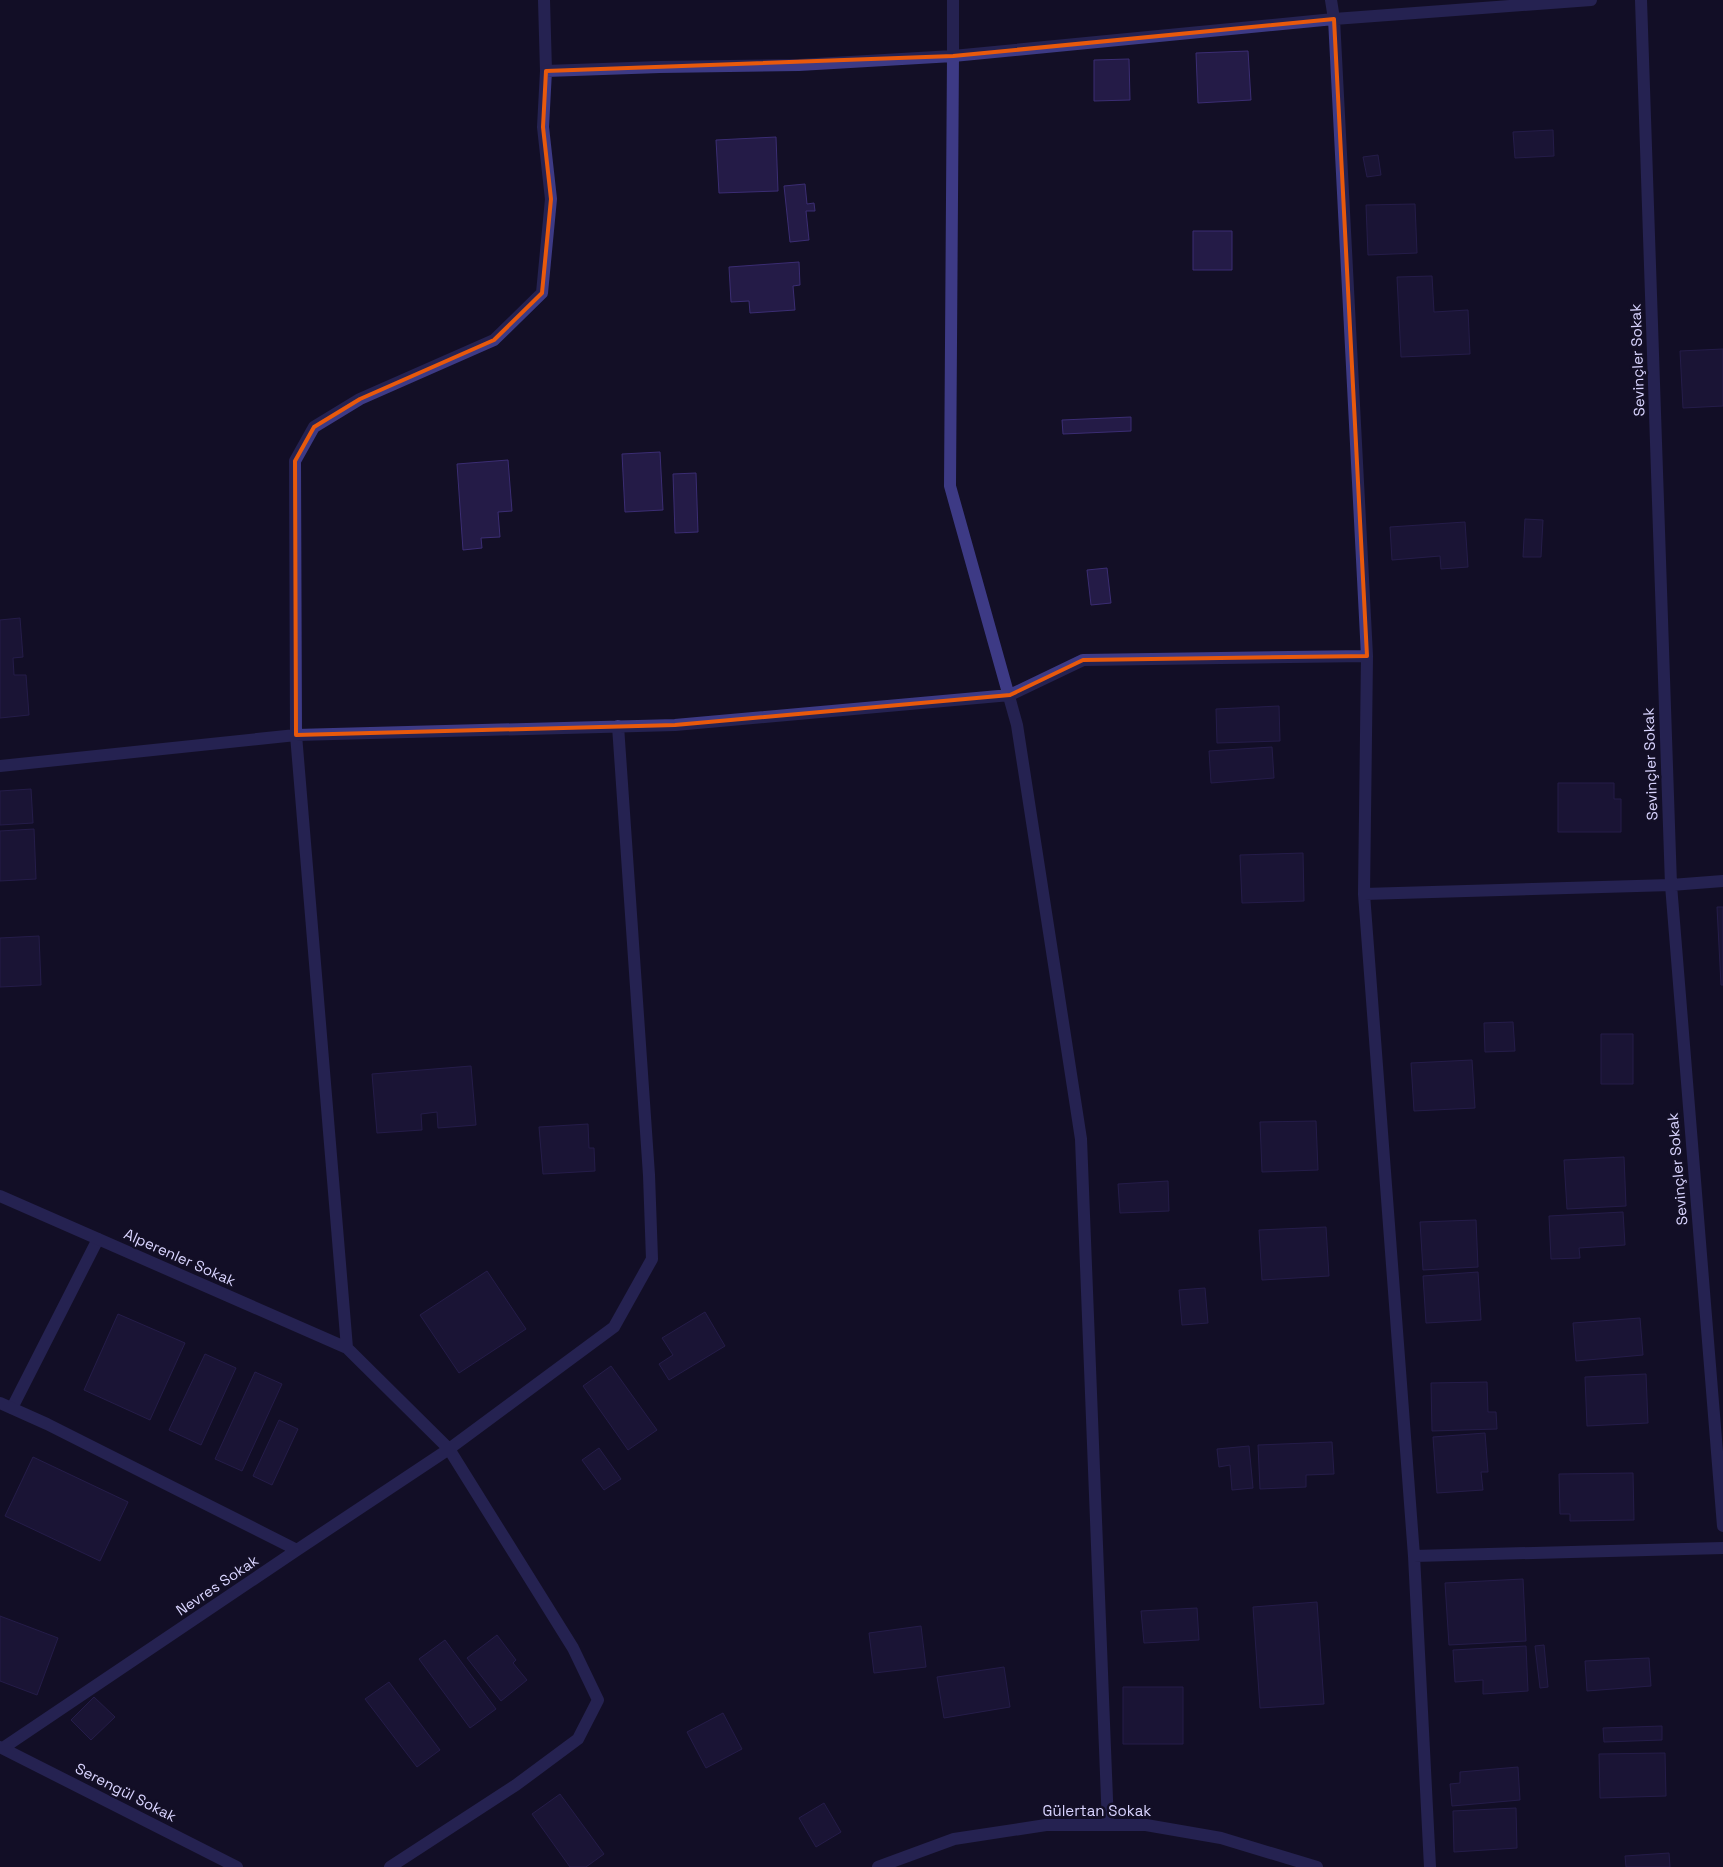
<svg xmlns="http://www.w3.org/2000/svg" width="1723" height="1867" font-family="'Space Grotesk',sans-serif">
<rect width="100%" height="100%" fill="#130f26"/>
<path fill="#241b47" stroke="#3b2d73" d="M1248 51 1251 100 1198 103 1196 53Z
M1129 59 1130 100 1094 101V60Z
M1553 130 1554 156 1515 158 1513 132Z
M776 137 778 191 719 193 716 140Z
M1378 155 1381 175 1367 177 1363 157Z
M805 184 807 204 814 203 815 211H806L809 240 790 242 784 186Z
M1415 204 1417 253 1368 255 1366 205Z
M1193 231H1232V270H1193Z
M799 262 800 285 793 286 795 310 750 313 749 301 731 302 729 267Z
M1432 276 1434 312 1468 310 1470 354 1401 357 1397 277Z
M1723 349V406L1683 408 1680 351Z
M1131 417V431L1063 434 1062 420Z
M660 452 663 510 625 512 622 454Z
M508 460 512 511 498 512 500 537 481 538 482 548 463 550 457 464Z
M696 473 698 532 675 533 673 474Z
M1525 519 1543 520 1541 557H1523Z
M1465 522 1468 567 1441 569 1440 556 1392 560 1390 527Z
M1107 568 1111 603 1091 605 1087 570Z
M20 618 23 657 13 658 14 675H26L29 715 0 718V620Z
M1279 706 1280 741 1217 743 1216 709Z
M1272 747 1274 778 1211 783 1209 751Z
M1558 783H1614V799H1621V832H1558Z
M31 789 33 823 0 825V791Z
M34 829 36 879 0 881V831Z
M1303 853 1304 901 1242 903 1240 855Z
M1717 907H1723V985H1721Z
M39 936 41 985 0 987V938Z
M1513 1022 1515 1051 1485 1052 1484 1023Z
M1601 1034H1633V1084H1601Z
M1472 1060 1475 1108 1414 1111 1411 1063Z
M471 1066 476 1125 438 1128 437 1112 421 1114 422 1130 377 1133 372 1074Z
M1316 1121 1318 1170 1262 1172 1260 1122Z
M588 1124 589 1148H594L595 1171 543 1174 539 1127Z
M1624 1157 1626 1206 1567 1209 1564 1160Z
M1168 1181 1169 1211 1120 1213 1118 1184Z
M1623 1212 1625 1245 1579 1248 1580 1258 1551 1259 1549 1216Z
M1476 1220 1478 1267 1423 1270 1420 1222Z
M1326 1227 1329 1276 1262 1280 1259 1230Z
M487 1271 526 1329 459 1373 420 1315Z
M1478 1272 1481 1320 1426 1323 1423 1276Z
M1205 1288 1208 1323 1182 1325 1179 1290Z
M705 1312 725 1346 669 1380 659 1364 673 1355 662 1338Z
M118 1314 185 1343 150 1420 84 1390Z
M1640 1318 1643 1355 1576 1361 1573 1323Z
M205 1354 236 1368 201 1445 169 1430Z
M611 1366 657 1430 628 1450 583 1386Z
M255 1372 282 1384 242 1471 215 1459Z
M1646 1374 1648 1423 1587 1426 1585 1377Z
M1487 1382 1488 1412H1496L1497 1429 1432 1431 1431 1383Z
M279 1420 298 1429 272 1485 253 1476Z
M1485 1433 1488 1472H1481L1483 1490 1437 1493 1433 1437Z
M1332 1442 1334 1474 1306 1475V1487L1260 1489 1258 1445Z
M1249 1446 1253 1488 1232 1490 1230 1465 1219 1467 1217 1449Z
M599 1448 621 1479 604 1490 582 1460Z
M33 1457 128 1502 100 1561 5 1516Z
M1633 1473 1634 1520 1570 1521V1514H1560L1559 1474Z
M1523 1579 1526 1641 1449 1645 1445 1583Z
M1317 1602 1324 1704 1260 1708 1253 1607Z
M1197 1608 1199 1640 1144 1643 1141 1611Z
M0 1616 58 1638 37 1695 0 1681Z
M921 1626 926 1667 874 1673 869 1633Z
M497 1635 516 1660 513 1663 527 1680 501 1701 467 1658Z
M445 1640 496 1709 470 1728 419 1659Z
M1544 1645 1548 1687 1540 1688 1535 1646Z
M1526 1646 1528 1691 1483 1694V1680L1455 1682 1453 1650Z
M1649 1658 1651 1686 1587 1691 1585 1661Z
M1004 1667 1010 1707 944 1718 937 1677Z
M389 1682 440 1750 417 1767 365 1699Z
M1123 1687H1183V1744H1123Z
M94 1697 115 1717 91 1740 71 1720Z
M723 1713 742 1749 706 1768 687 1732Z
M1662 1726V1740L1604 1742 1603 1728Z
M1665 1753 1666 1796 1600 1798 1599 1754Z
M1518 1767 1520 1800 1452 1806 1450 1784 1460 1783V1772Z
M560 1794 604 1854 586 1867H570L532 1814Z
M824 1803 841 1832 816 1847 799 1818Z
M1516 1808 1517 1848 1454 1852 1453 1811Z
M1669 1853 1670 1867H1626L1625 1856Z"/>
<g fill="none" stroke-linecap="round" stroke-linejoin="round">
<path stroke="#3d3a85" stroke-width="12" d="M544 0 546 71
M12 1408 98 1239"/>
<path stroke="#3d3a85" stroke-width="12" d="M953 0V56L1334 19 1367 656 1364 894 1414 1556 1430 1867
M1331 0 1334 19 1591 0
M1641 0 1671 885 1723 1526
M618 726 649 1175 652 1259 614 1327 449 1449 347 1348 296 735 295 461 314 427 360 399 494 340 542 293 551 199 543 127 546 71 660 67 799 65 953 56 950 486 1017 725 1081 1139 1108 1825
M0 766 296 735 675 725 1010 695 1083 660 1367 656
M1364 894 1671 885 1723 881
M0 1196 347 1348
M0 1403 47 1424 297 1550
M1414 1556 1723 1548
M0 1747 237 1867
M3 1748 297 1550 449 1449 573 1648 598 1700 578 1739 516 1785 390 1867
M878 1867 954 1839 1046 1825H1146L1221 1838 1317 1867"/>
</g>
<path d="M0 0H1723V1867H0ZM1334 19 1367 656 1083 660 1010 695 675 725 296 735 295 461 314 427 360 399 494 340 542 293 551 199 543 127 546 71 953 56Z" fill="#130f26" fill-opacity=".55" fill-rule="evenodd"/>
<path fill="none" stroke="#e8590c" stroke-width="4" stroke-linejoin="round" d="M1334 19 1367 656 1083 660 1010 695 675 725 296 735 295 461 314 427 360 399 494 340 542 293 551 199 543 127 546 71 953 56Z"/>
<g text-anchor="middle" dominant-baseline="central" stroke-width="5" stroke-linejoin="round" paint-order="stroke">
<g font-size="15" fill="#d9d4ff" stroke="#130f26">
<text transform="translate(1637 360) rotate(-92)">Sevinçler Sokak</text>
<text transform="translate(1650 764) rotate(-92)">Sevinçler Sokak</text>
<text transform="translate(1677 1169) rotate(-95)">Sevinçler Sokak</text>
<text transform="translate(180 1257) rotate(24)">Alperenler Sokak</text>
<text transform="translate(217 1585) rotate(-34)">Nevres Sokak</text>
<text transform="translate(126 1792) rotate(27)">Serengül Sokak</text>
<text x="1097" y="1810">Gülertan Sokak</text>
</g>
</g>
</svg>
